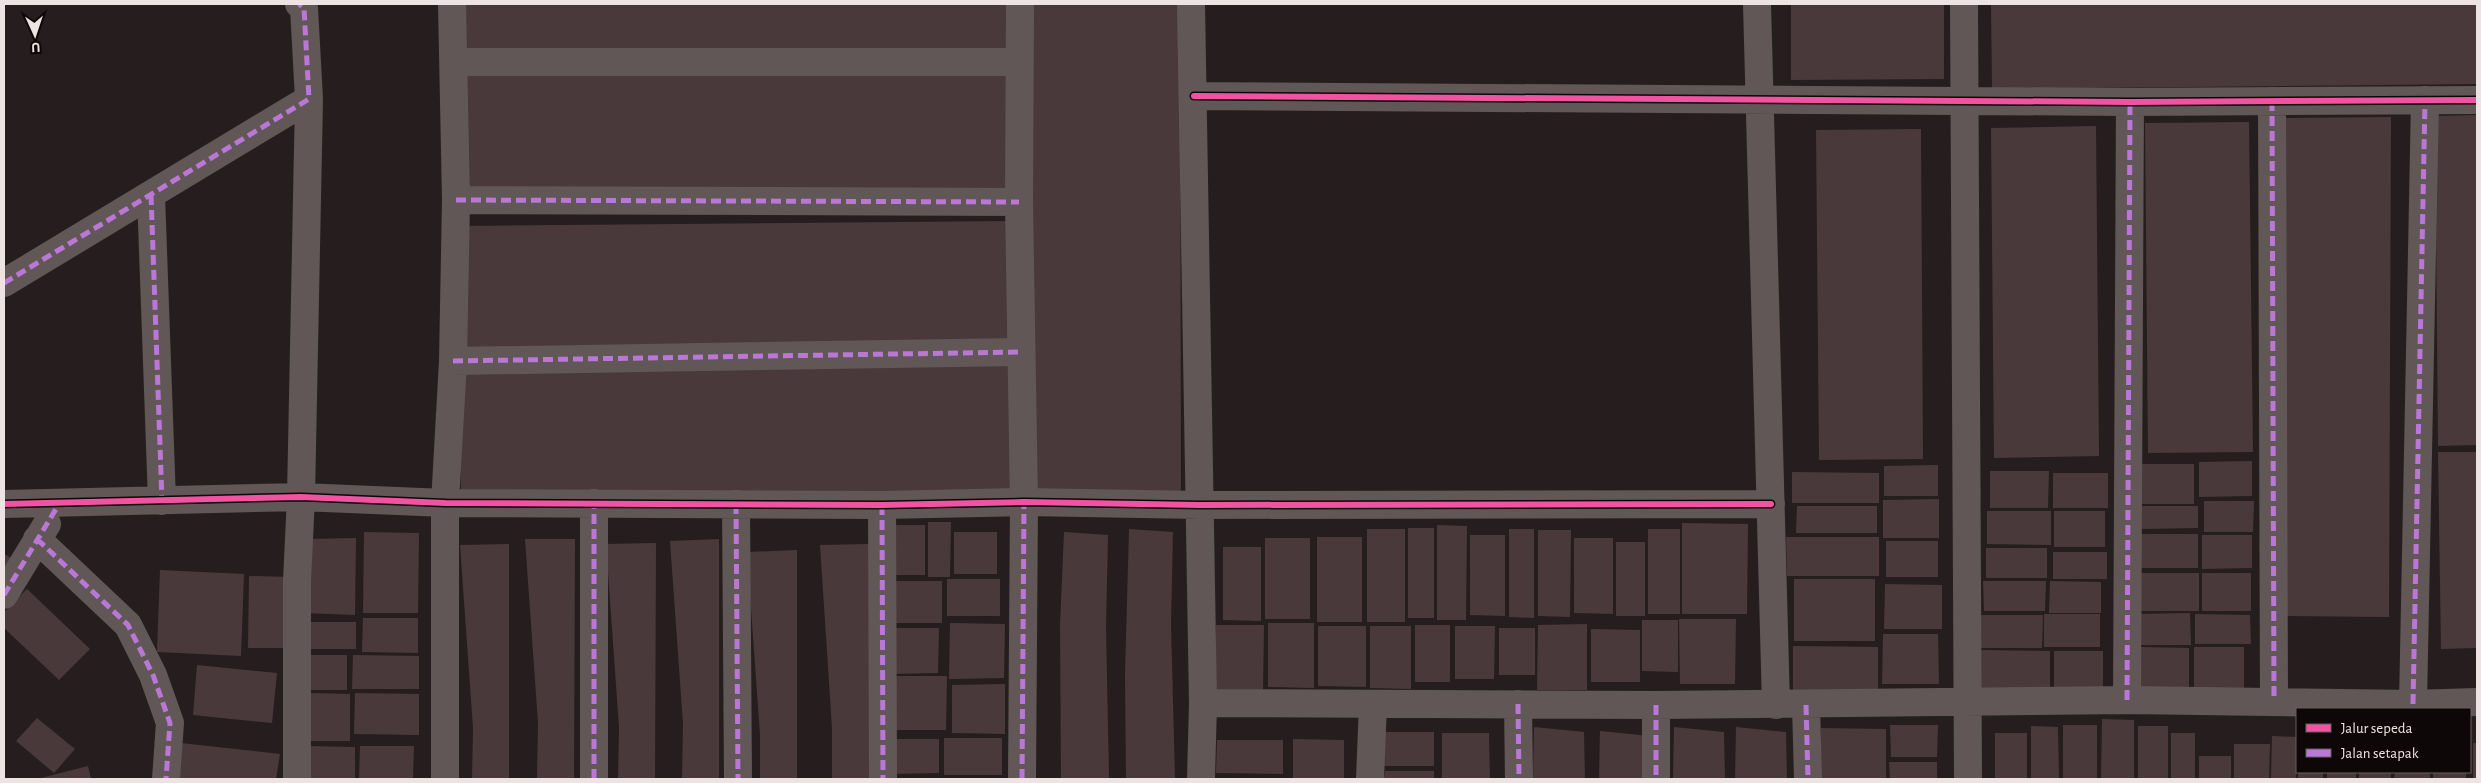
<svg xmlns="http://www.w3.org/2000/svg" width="2481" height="783" font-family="'Alegreya Sans',sans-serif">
<rect width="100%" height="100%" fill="#261e1e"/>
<path fill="#4a393a" d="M463 4H1012V56L463 61Z
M1026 4H1180L1181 496 1028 497Z
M1791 4H1944V79L1791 80Z
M1991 4H2477V84L1992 89Z
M1012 65 1013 193 463 198 462 70Z
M2477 115V445L2438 446 2435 116Z
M2391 117 2389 617 2283 616 2285 118Z
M2249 122 2253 452 2148 453 2145 123Z
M2096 126 2099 456 1994 458 1991 128Z
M1921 129 1923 459 1819 460 1816 130Z
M1012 221 1013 348 463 353 462 226Z
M1010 365 1011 492 461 497 460 370Z
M2438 452H2477V648L2441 649Z
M2252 461V496L2199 497V462Z
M2140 464H2194V504H2140Z
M1938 465V496H1884V466Z
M1990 471H2049L2048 508H1990Z
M1792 472 1879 473V503H1792Z
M2053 473H2108V508H2053Z
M1939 499V538H1883V500Z
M2204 501H2254L2253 532H2204Z
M1797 506H1877V533H1796Z
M2142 506H2198V528L2142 529Z
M1987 511H2051V545L1987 544Z
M2054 511H2105V547H2054Z
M928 522H951L950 577H928Z
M1682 523 1748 524 1747 614H1682Z
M890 525H925V575H890Z
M1437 525 1467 526 1466 620H1437Z
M1408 528H1434V618H1408Z
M1129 529 1173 532 1171 624 1175 779H1126L1125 674Z
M1367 529H1405V622H1367Z
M1509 529H1534V618L1509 617Z
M1648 529H1680V614H1648Z
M1538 530H1571L1570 617 1538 616Z
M364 532 419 533 418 613H363Z
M954 532H997V574H954Z
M1064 532 1108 535 1106 627 1109 779H1061L1060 625Z
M2140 534H2198V568H2139Z
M1470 535H1505V616L1470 615Z
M2202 535H2252V568L2202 569Z
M1317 537H1362V622H1317Z
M1786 537H1879V576H1787Z
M356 538 355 615 305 613 304 539Z
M1265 538H1310V619H1265Z
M1574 538H1613V614L1574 613Z
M525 539H575L574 779H537L538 723Z
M719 539V779H682L683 724 670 541Z
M1886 541H1938V577H1886Z
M1616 542H1645V616H1616Z
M656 543 655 779H618L619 727 606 544Z
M509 544V779H472L473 728 460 545Z
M869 544V779H832V728L820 545Z
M1223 547H1261V621L1223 620Z
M1986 548H2047V578H1986Z
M797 550V779H760V735L747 552Z
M2053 552H2107V579H2053Z
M4 554 15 560 4 580Z
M160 570 244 574 241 656 157 652Z
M2139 573H2199V611H2139Z
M2202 573H2251V611H2202Z
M249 576 291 577 290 648H248Z
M947 579H1000V616H947Z
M1794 579H1875V641H1794Z
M892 581H942V623H892Z
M1983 581H2046L2045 611H1984Z
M2050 581 2101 582V613H2049Z
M1885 584 1942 585V629H1884Z
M27 589 90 649 59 680 4 628V612Z
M2190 613 2191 645H2137V614Z
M2044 614H2100V647H2044Z
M2195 614 2250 615 2251 644H2195Z
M1979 615H2043L2042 648H1979Z
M363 618H418V653L362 652Z
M1679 619H1736L1735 684H1680Z
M1642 620H1678V672L1642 671Z
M310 622H356V649H309Z
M950 623 1005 624 1004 678 949 679Z
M1268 623H1314V688L1268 687Z
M1587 624V690H1537L1538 625Z
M1216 625H1264L1263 691H1216Z
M1415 625H1450V682H1415Z
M1318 626H1366V687L1318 686Z
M1370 626H1411V689L1370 688Z
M1455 626H1495L1494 679H1455Z
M889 628H939L938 673 889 674Z
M1499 628H1535V675H1499Z
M1591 629 1640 630V682H1591Z
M1883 634H1938L1939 684H1882Z
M1793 646 1878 647V695H1793Z
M2139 647 2189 648V693H2139Z
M2194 647H2244V693H2194Z
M1979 650 2050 651V695H1979Z
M2054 651H2103V694H2054Z
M308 655H347V690H307Z
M353 655 419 656V689H352Z
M197 665 277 673 272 723 193 715Z
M889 676H947L946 730H889Z
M1005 684V734L952 733V685Z
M308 693 350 694V741H308Z
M355 693 419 694V735L354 734Z
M37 718 75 749 54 773 16 741Z
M2102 719 2134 720V779H2101Z
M1890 725H1938L1937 757H1891Z
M2063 725H2097V779H2063Z
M2031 726 2058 727 2059 779H2031Z
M2138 726H2168V779H2138Z
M1534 727 1584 732 1585 779H1533Z
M1674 727 1724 732 1725 779H1673Z
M1736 727 1786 732 1787 779H1735Z
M1821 728 1886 729V779H1821Z
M1600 731 1650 736 1651 779H1599Z
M1378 732H1434V766H1378Z
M1442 733H1489L1490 779H1442Z
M1995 733H2027V779H1995Z
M2171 733H2195V779H2171Z
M2272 736 2297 737 2296 779H2271Z
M944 738H1002V775H944Z
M889 739H939V773L889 774Z
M1293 739 1344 740V779H1293Z
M1217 740H1283V774L1216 773Z
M181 743 280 754 276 779H176Z
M2473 743H2477V779H2473Z
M2234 744H2270L2269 779H2234Z
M305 746 355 747V779H304Z
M360 746H414L413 779H359Z
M2199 756H2231V779H2199Z
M1889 762H1937V779H1890Z
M88 766 91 779H37Z
M1385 771H1434V779H1384Z
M2298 772H2323V779H2298Z
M2327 772H2356V779H2327Z
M2359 772H2391V779H2359Z
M2395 772H2430V779H2394Z
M2433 772H2466V779H2433Z"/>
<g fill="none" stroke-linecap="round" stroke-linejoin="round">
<path stroke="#625757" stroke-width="28" d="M1020 4 1019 202 1024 502 1022 779
M1191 4 1203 703 1201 779
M1757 4 1776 705
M1964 4 1968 779
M454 62H1019
M1194 96 2130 102 2477 100
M2272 101 2274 701
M151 195 162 501
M456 200 1019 202
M4 283 309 99
M453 361 1021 352
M4 504 301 497 445 503 882 505 1024 502 1200 505 1771 504
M736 504 738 779
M882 505 883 779
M37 539 128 625 153 675 170 723 166 779
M4 595 47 524
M2127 700 2130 102
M1203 703 1656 705 2127 700 2413 704 2477 702
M1518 704 1519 779
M2413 704 2425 100
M1656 705V779
M1806 705 1808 779
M297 779V581L301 497 309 99 304 8 299 4
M445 779V503L453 361 456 200 452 4
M594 779V503
M1370 779 1373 704"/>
<path stroke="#ba77d6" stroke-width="5" stroke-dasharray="10 5" stroke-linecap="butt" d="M2272 101 2274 701
M151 195 162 501
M456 200 1019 202
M4 283 309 99 304 8 299 4
M453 361 1021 352
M736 504 738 779
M882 505 883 779
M37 539 128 625 153 675 170 723 166 779
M4 595 59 504
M2127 700 2130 102
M1518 704 1519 779
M2413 704 2425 100
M1656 705V779
M1806 705 1808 779
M594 779V503
M1022 779 1024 502"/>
<g stroke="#0e0707" stroke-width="9">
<path id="cycleway" d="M1194 96 2130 102 2477 100
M4 504 301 497 445 503 882 505 1024 502 1200 505 1771 504"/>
</g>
<use href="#cycleway" stroke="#f153a3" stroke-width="6"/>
</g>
<rect width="2481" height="783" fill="none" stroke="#eee3e3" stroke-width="10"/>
<rect x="2296" y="708" width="175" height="65" fill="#0e0707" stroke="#685f5f"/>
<rect x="2306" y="724" width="25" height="8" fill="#f153a3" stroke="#685f5f"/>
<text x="2341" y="733" font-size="15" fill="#eee3e3">Jalur sepeda</text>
<rect x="2306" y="749" width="25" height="8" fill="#ba77d6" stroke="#685f5f"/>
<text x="2341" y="758" font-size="15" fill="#eee3e3">Jalan setapak</text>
<g transform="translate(35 35) rotate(177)" stroke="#0e0707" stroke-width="4" paint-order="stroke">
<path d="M0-4L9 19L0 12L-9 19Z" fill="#eee3e3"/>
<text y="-8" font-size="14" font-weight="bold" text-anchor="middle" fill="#eee3e3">U</text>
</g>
</svg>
